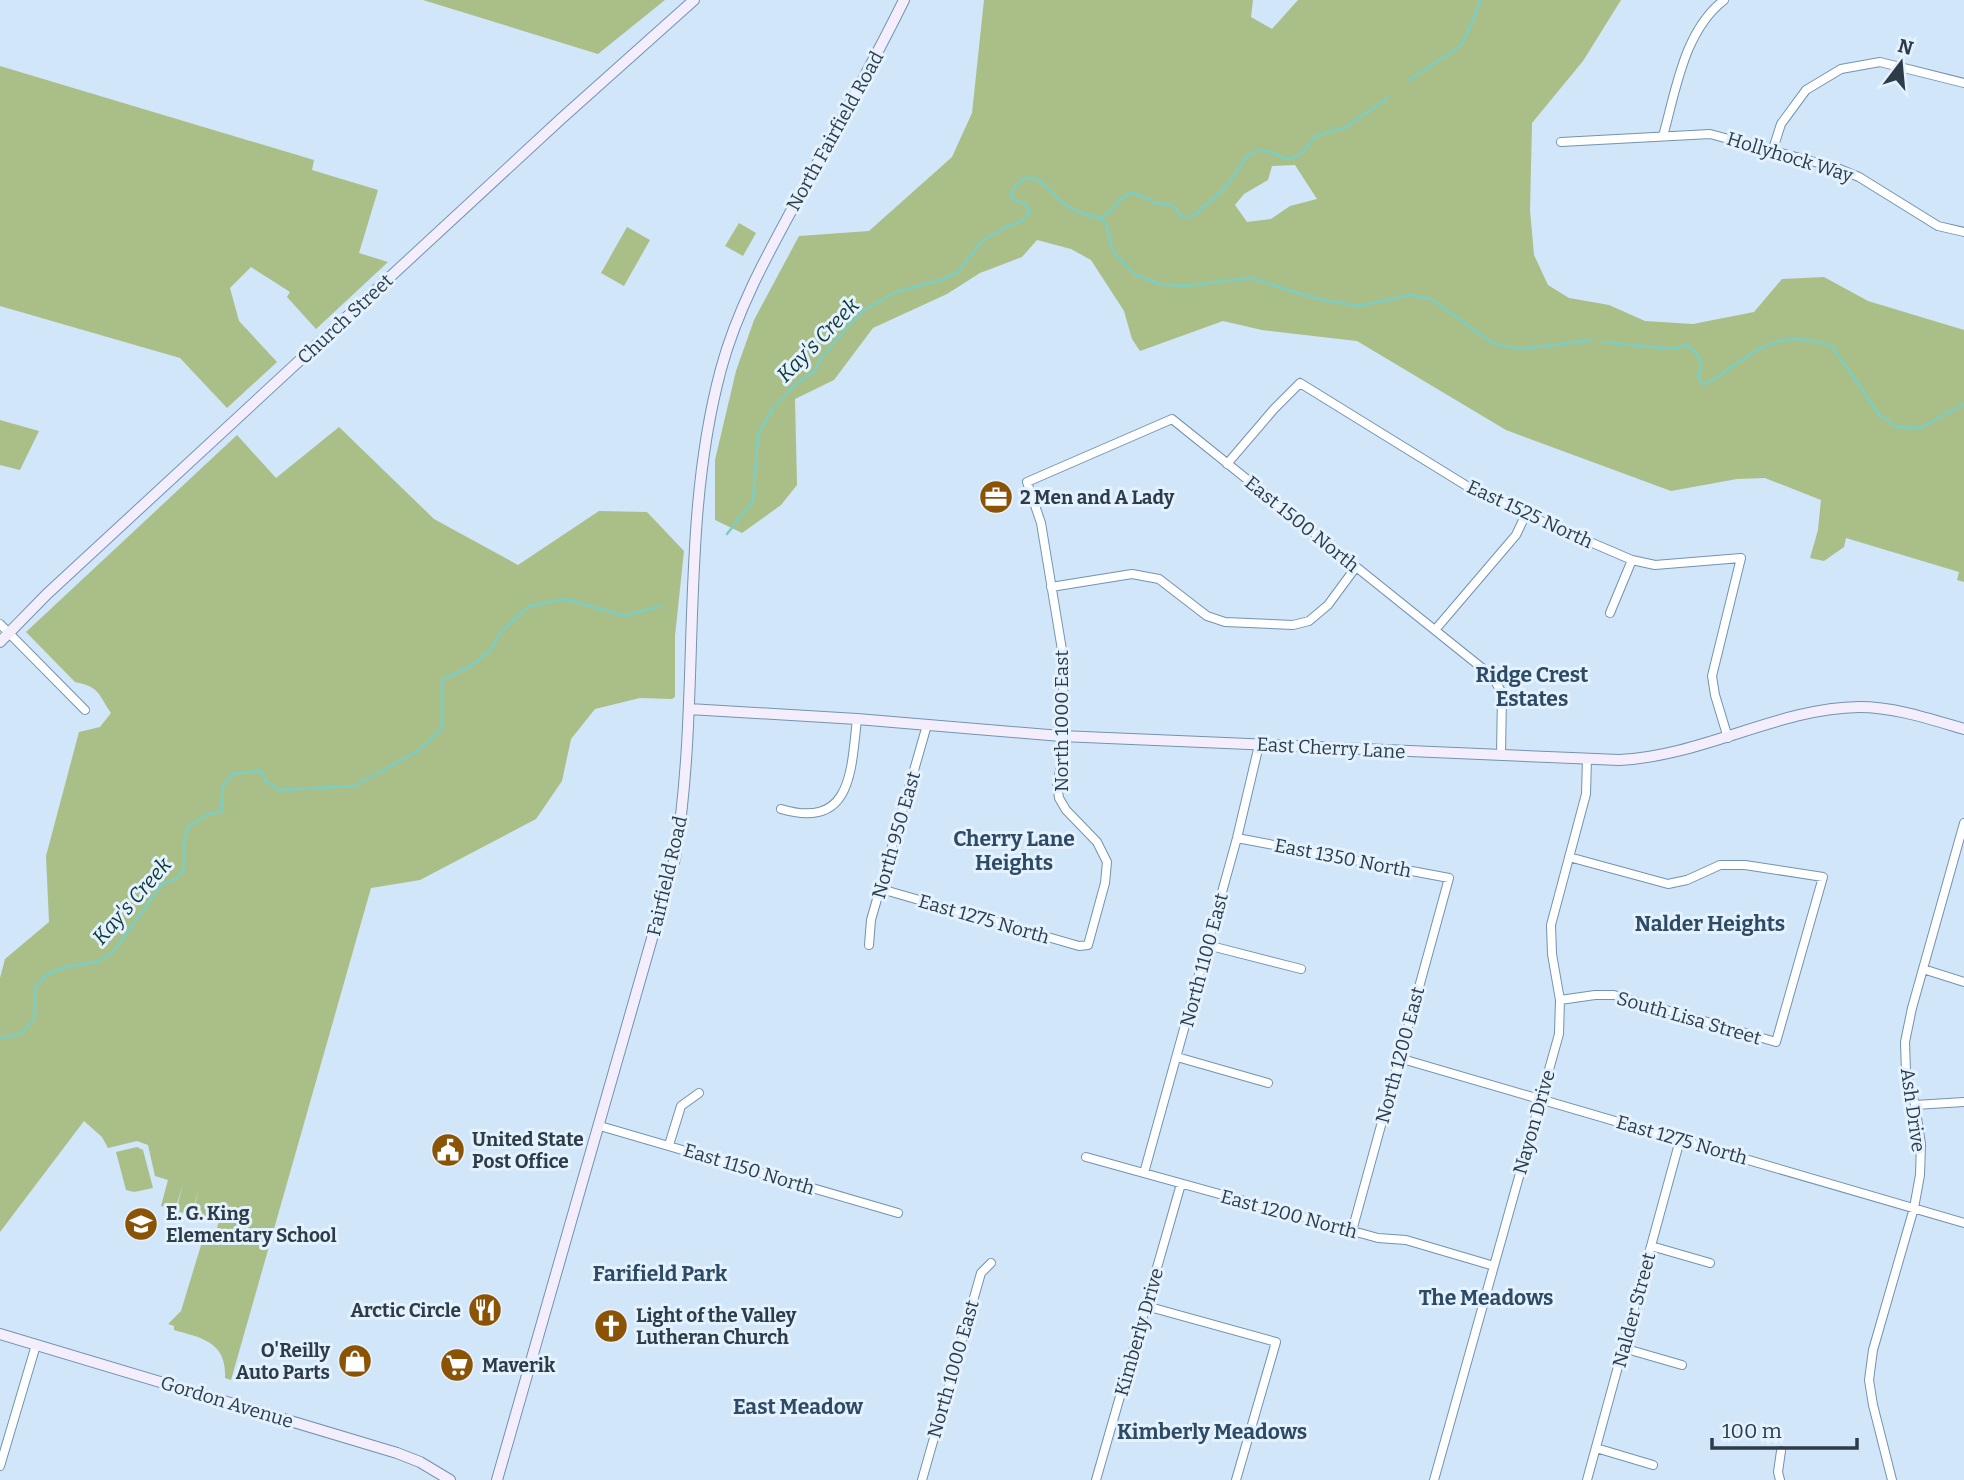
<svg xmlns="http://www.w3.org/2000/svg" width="1964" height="1480" font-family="Bitter,serif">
<rect width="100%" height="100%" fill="#d1e6f8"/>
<path fill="#a9bf87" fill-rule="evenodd" d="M423 0H665L598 54Z
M984 0H1253L1251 17 1272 29 1298 0H1621L1583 61 1532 123 1530 210 1534 255 1548 285 1569 298 1609 305 1645 321 1693 324 1754 312 1782 279 1824 277 1868 301 1964 330V582L1957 580 1959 572 1846 538 1844 547 1824 561 1810 558 1818 530 1821 500 1765 478 1737 479 1671 491 1506 430 1357 341 1262 330 1223 321 1140 351 1132 339 1124 311 1091 260 1071 249 1037 240 1022 257 980 273 947 294 873 328 834 380 795 399 797 485 781 505 742 533 715 520V460L736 371 754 320 799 236 869 231 952 157 972 113ZM1295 165 1317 199 1290 206 1271 219 1247 222 1235 205 1244 194 1268 180 1272 166Z
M0 66 314 160 312 170 378 190 359 253 388 262 316 329 287 297 290 292 251 267 230 288 239 321 277 362 227 408 180 358 0 306Z
M739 223 756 233 743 256 725 246Z
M627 227 650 240 624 286 601 273Z
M0 420 39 431 20 470 0 465Z
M339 427 434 519 518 565 599 511 647 512 684 551 675 636V697L672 699 640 698 595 709 571 739 562 781 536 819 420 880 371 888 231 1380 225 1378C227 1342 202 1338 174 1330V1326L168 1324 181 1311 205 1232 244 1244 251 1217 212 1204 207 1220 192 1215 199 1189 191 1215 176 1211 183 1184 175 1210 161 1206 168 1180 155 1176 148 1145 137 1141 108 1148 102 1137 84 1121 0 1232V978L5 959 49 922 46 856 79 732 100 727 111 713C98 694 100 687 75 682L26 632 237 435 276 478Z
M137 1147 143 1150 153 1188 134 1192 126 1190 116 1152Z
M225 1211 249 1218 242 1242 215 1234 222 1212Z"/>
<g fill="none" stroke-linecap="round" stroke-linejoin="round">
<path stroke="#7ccec4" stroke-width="2.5" d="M1409 80 1462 45 1481 0
M1100 218 1106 224 1113 251 1134 274 1159 284 1184 286 1250 278 1318 299 1359 306 1410 295 1431 299 1494 344 1521 349 1593 340
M1101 218C1111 214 1113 206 1121 199 1136 186 1142 199 1156 203 1161 204 1168 204 1173 205L1181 216 1192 217 1224 189 1246 158 1256 150 1270 152 1288 159 1300 155 1316 136 1346 127 1388 98
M1603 342 1674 349 1686 345C1701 355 1703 361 1698 377L1704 385C1734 369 1756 342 1792 339 1804 338 1819 343 1831 345L1879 414 1896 427 1920 428 1964 404
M727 534 753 501 758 434 774 407 796 384 814 372 822 357 845 330 864 310 896 292 941 280 958 272 983 240 1006 227 1022 221 1030 212 1026 204 1013 200 1011 193C1030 160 1046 188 1063 203 1074 212 1087 215 1100 218
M0 1038 20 1034 35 1018V988L45 976 62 968 99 961 113 952 162 884 176 879 184 869V841L188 827 208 814 221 812 223 786 232 774 260 771 266 781 279 790 354 786 418 751 442 728V680L471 666 491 650 500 633 529 606 566 599 625 616 660 606"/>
<g stroke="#7393b0" stroke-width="10">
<path id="street" d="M1663 136C1676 90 1684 31 1724 0
M1561 142 1710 134 1837 168 1859 177 1938 226 1964 232
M1773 149 1781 124 1806 90 1841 69 1880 62 1964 83
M1227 464 1274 409 1300 383 1483 496 1632 560 1655 565 1741 558 1712 676 1715 695 1728 738
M1051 587 1132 574 1159 579 1207 616 1225 622 1293 625 1309 621 1328 605 1356 567
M1610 613 1632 560
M0 624 85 710
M1435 630 1516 535 1526 514
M781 809C852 830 851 771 857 719
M1237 838 1449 878 1352 1231
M881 889 1079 946 1088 945 1105 883 1107 862 1097 842 1066 810 1059 798 1057 784 1065 749 1058 724 1063 694 1064 662 1041 523 1027 482 1172 419 1492 676 1502 693 1501 755
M869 945 871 920 927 725
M1207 945 1301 969
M1923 969 1964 982
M1560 1000 1595 995H1614L1776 1042 1823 877 1745 865H1720L1687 880 1668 884 1569 857
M1177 1057 1268 1083
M1399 1058 1964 1223
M1915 1105 1964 1102
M600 1126 898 1213
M669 1145 681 1106 699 1093
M1086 1157 1378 1238 1406 1240 1494 1266
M1144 1173 1237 838 1259 745
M1651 1246 1710 1263
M1146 1306 1276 1342 1236 1480
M1623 1348 1682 1365
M1596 1448 1653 1465
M0 1466 36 1345
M922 1480 981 1273 991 1263
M1096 1480 1181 1184
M1434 1480 1559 1034 1560 1000 1552 954 1551 925 1586 794 1587 758
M1587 1480 1680 1140
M1780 1480 1778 1472 1781 1451
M1892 1480 1873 1405 1869 1380 1873 1350 1914 1208 1920 1175 1921 1144 1915 1105 1906 1072 1905 1042 1912 1008 1964 823"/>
</g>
<g stroke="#7393b0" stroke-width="12">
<path id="secondary" d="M0 642 47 594 562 118 694 0
M689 709 857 719 1061 736 1619 760C1703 756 1778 708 1859 707 1895 707 1930 719 1964 729
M0 1334 397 1453 420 1462 450 1480
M497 1480 675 858C702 696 678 529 721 369 738 306 771 248 802 191 837 128 872 65 904 0"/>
</g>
<use href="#street" stroke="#fff" stroke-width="8"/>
<use href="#secondary" stroke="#f4eefc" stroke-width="10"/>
</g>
<defs>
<g id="office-disc" transform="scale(1.75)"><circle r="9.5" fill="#8b5306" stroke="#e4f2ff"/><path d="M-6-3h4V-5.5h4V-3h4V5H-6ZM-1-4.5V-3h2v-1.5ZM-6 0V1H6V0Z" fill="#fff"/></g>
<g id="civic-disc" transform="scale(1.75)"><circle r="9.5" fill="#8b5306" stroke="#e4f2ff"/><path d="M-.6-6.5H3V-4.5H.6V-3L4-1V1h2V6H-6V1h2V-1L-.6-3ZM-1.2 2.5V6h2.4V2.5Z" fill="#fff"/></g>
<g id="school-disc" transform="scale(1.75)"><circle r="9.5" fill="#8b5306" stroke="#e4f2ff"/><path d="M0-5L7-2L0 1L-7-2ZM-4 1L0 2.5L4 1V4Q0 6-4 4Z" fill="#fff"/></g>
<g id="restaurant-disc" transform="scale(1.75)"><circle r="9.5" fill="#8b5306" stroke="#e4f2ff"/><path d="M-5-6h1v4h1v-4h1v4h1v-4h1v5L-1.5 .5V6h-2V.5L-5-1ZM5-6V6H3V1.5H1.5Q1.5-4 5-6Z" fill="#fff"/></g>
<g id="church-disc" transform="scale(1.75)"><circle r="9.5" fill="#8b5306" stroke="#e4f2ff"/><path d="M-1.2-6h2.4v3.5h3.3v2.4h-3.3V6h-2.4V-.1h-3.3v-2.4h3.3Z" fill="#fff"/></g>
<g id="shop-disc" transform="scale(1.75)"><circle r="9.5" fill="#8b5306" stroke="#e4f2ff"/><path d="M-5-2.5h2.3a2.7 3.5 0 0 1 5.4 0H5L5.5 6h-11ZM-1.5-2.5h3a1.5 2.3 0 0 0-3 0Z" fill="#fff"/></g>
<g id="supermarket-disc" transform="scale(1.75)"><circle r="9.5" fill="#8b5306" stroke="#e4f2ff"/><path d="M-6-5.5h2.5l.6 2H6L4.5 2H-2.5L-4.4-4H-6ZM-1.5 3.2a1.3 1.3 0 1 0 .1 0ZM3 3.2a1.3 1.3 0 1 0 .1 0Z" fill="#fff"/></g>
</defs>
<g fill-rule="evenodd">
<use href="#office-disc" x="996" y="497"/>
<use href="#civic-disc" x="448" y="1150"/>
<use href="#school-disc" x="141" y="1224"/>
<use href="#restaurant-disc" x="485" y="1310"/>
<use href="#church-disc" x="611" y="1326"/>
<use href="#shop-disc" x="355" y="1361"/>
<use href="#supermarket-disc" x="457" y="1365"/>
</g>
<g text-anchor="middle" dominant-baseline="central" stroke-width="6" stroke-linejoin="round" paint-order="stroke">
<g font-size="19" fill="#2e3b48" stroke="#e4f2ff">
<text transform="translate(835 131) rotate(-61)">North Fairfield Road</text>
<text transform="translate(1790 157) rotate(17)">Hollyhock Way</text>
<text transform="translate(345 319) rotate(-43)">Church Street</text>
<text transform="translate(1530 514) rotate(25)">East 1525 North</text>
<text transform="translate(1302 524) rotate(39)">East 1500 North</text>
<text transform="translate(1061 721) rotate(-90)">North 1000 East</text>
<text transform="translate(1331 748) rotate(3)">East Cherry Lane</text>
<text transform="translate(896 835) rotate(-74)">North 950 East</text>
<text transform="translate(1343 858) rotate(11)">East 1350 North</text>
<text transform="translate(667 876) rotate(-77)">Fairfield Road</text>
<text transform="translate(984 919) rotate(16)">East 1275 North</text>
<text transform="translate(1204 960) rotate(-75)">North 1100 East</text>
<text transform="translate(1689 1018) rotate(16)">South Lisa Street</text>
<text transform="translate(1400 1055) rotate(-75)">North 1200 East</text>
<text transform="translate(1913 1110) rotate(82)">Ash Drive</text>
<text transform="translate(1534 1122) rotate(-74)">Nayon Drive</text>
<text transform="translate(1682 1140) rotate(16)">East 1275 North</text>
<text transform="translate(749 1169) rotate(17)">East 1150 North</text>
<text transform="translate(1289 1214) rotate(15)">East 1200 North</text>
<text transform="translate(1634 1310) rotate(-75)">Nalder Street</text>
<text transform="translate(1139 1332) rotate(-74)">Kimberly Drive</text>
<text transform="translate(953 1369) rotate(-74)">North 1000 East</text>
<text transform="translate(227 1402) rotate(17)">Gordon Avenue</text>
</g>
<g font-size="19" font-weight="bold" fill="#2e3b48" stroke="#e4f2ff" text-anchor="start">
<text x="1020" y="497">2 Men and A Lady</text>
<text x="472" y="1139">United State<tspan x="472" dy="22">Post Office</tspan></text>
<text x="166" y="1213">E. G. King<tspan x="166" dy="22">Elementary School</tspan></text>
<text x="461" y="1310" text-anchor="end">Arctic Circle</text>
<text x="636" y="1315">Light of the Valley<tspan x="636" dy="22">Lutheran Church</tspan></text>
<text x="330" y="1350" text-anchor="end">O'Reilly<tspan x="330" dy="22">Auto Parts</tspan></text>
<text x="482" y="1365">Maverik</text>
</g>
<g font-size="21" font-style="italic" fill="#0e3733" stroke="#e4f2ff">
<text transform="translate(818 340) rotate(-46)">Kay's Creek</text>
<text transform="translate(132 901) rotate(-49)">Kay's Creek</text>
</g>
<g font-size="21" font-weight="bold" fill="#2d4b65" stroke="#e4f2ff">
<text x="1532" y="675">Ridge Crest<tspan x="1532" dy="24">Estates</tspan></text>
<text x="1014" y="839">Cherry Lane<tspan x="1014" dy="24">Heights</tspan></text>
<text x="1710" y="924">Nalder Heights</text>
<text x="660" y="1274">Farifield Park</text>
<text x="1486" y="1298">The Meadows</text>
<text x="798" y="1407">East Meadow</text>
<text x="1212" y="1432">Kimberly Meadows</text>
</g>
</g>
<g transform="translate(1901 63) rotate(16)" stroke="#e4f2ff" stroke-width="5" paint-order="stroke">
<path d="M0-5L12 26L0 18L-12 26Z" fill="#2e3b48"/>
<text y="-10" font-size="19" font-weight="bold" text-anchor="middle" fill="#2e3b48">N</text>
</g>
<path d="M1712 1438v10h145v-10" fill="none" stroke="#2e3b48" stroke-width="3.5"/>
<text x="1722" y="1438" font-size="21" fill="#2e3b48" stroke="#e4f2ff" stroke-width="5" paint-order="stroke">100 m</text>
</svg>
